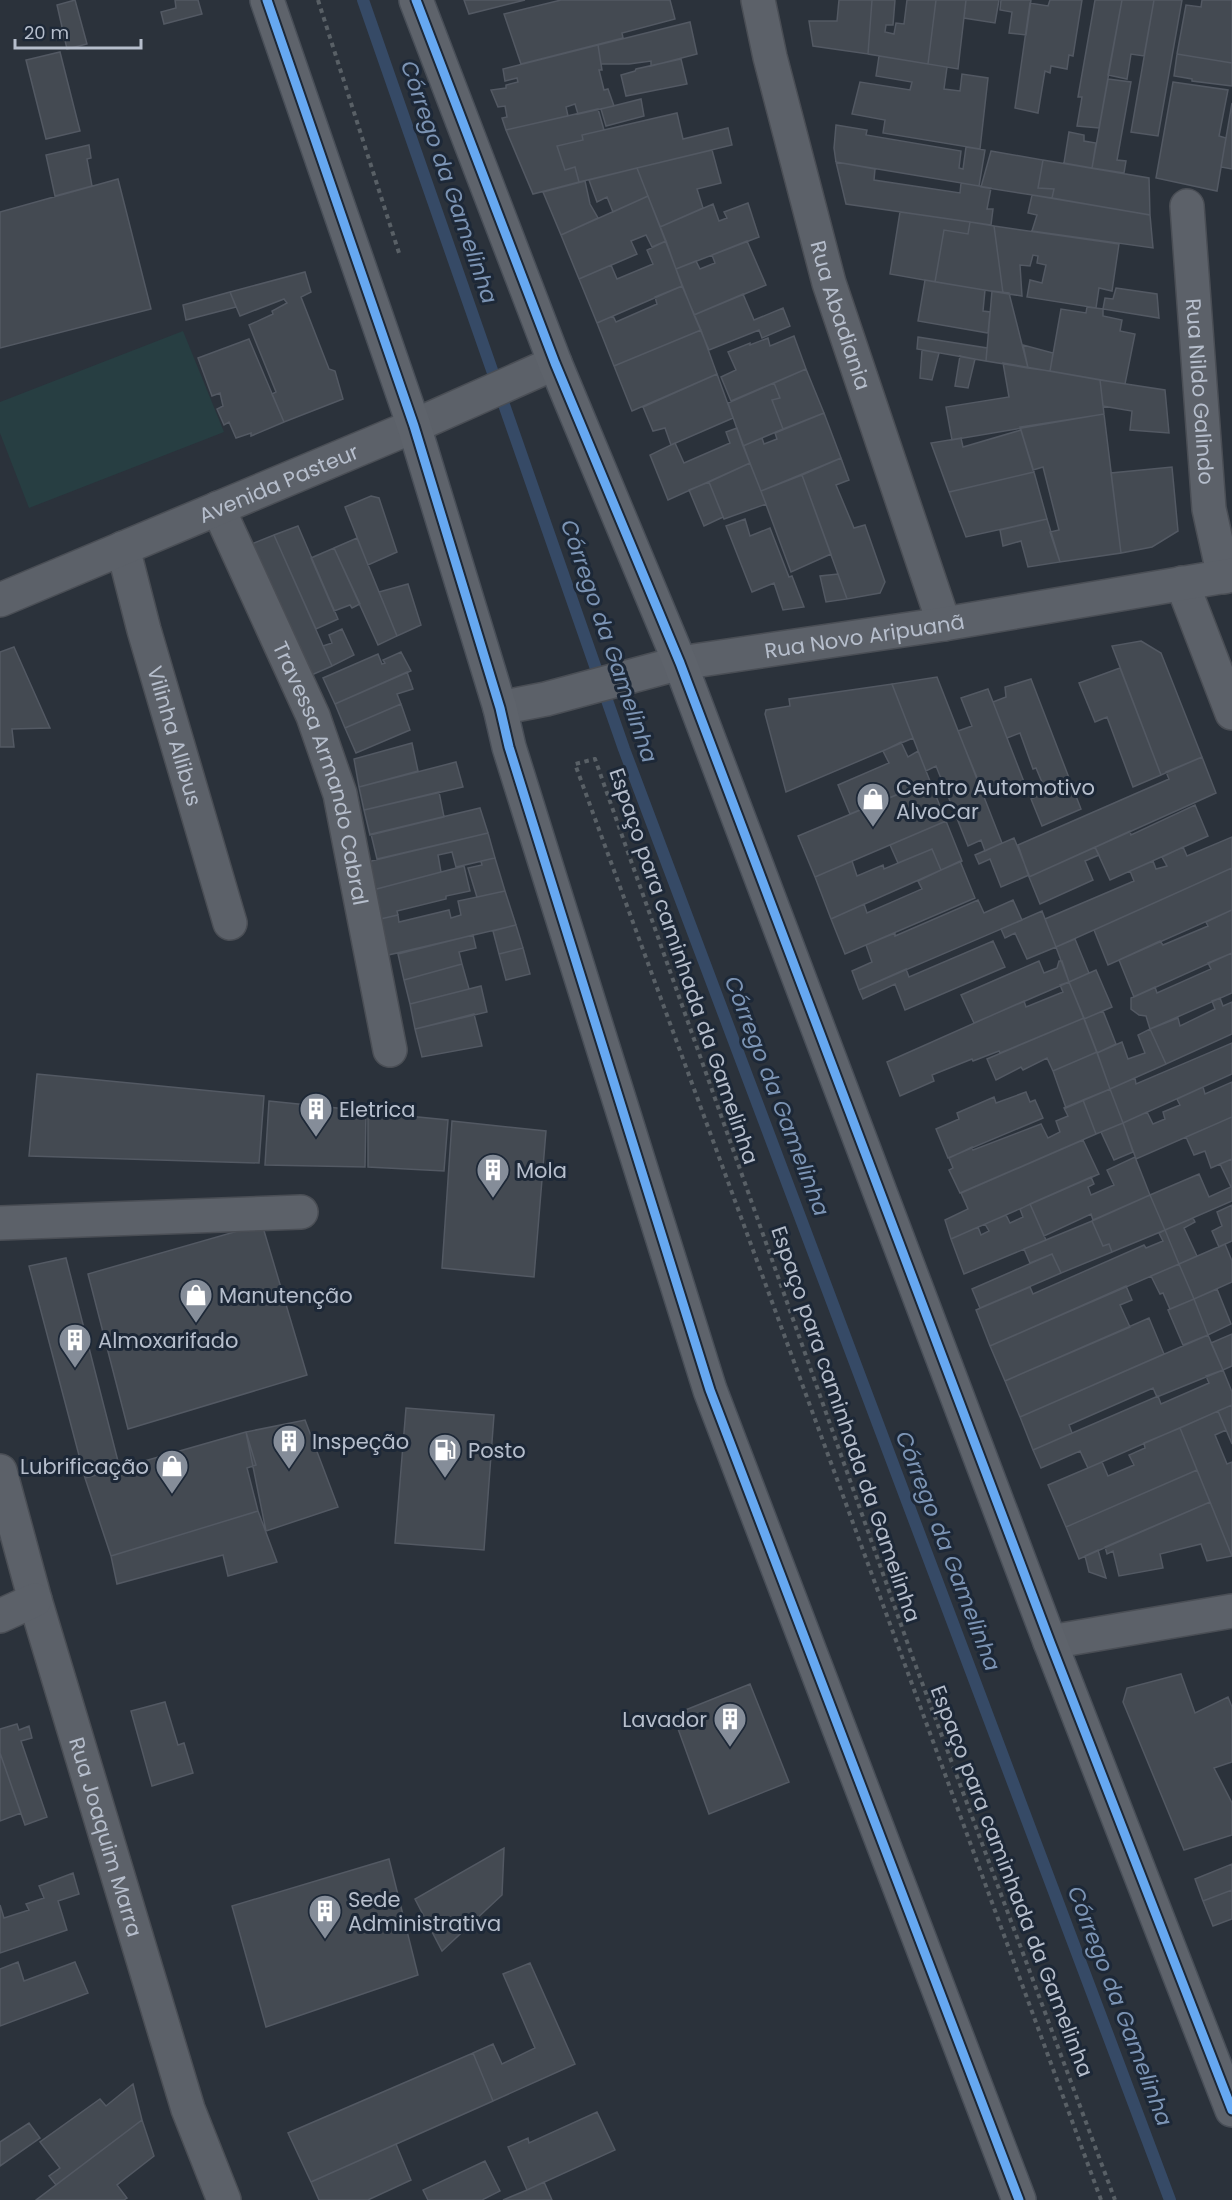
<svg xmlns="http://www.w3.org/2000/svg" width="1232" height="2200" font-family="Poppins,sans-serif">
<rect width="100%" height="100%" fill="#2b323b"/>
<path fill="#273e42" d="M183 331 224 432 29 508 0 433V402Z"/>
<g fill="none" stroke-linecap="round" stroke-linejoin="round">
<path stroke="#364a66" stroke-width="12" d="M363 0 624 749 1170 2200"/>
</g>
<path fill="#444a52" stroke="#535963" stroke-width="1.5" d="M75 0 87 44 67 49 57 5Z
M175 0H198L202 14 164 24 161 12 176 8Z
M464 0H525L469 14Z
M561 0H670L675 19 622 33 623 38 521 64 504 14Z
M839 0H872L868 54 813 46 809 21H837Z
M872 0H895L893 25H886L885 32 894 34 896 23 904 24 907 0H936L928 64 868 54Z
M936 0H966L958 69 928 64Z
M966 0H999L995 23 964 18Z
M1001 0H1031L1026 35 1009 33 1012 12 1000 10Z
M1050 0H1082L1073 56 1069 55 1067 69 1051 66 1050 73 1045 71 1038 113 1015 108 1030 3 1048 6Z
M1095 0H1122L1099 128 1077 126 1082 97H1078Z
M1122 0H1154L1144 56 1131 54 1127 79 1108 75Z
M1154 0H1182L1158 136 1131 132Z
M1202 0H1232V63L1177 54 1186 5 1201 7Z
M690 22 697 54 651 66V61L629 64H601L598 45Z
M598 45 602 70H599L604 90 608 89 614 106 578 114 575 104 566 107 568 116 506 130 502 118 507 117 505 106 498 107 491 90 506 88V85L518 82 517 78 505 81 503 69Z
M60 52 80 131 46 139 26 60Z
M1177 54 1232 63V86L1192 81V79L1174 76Z
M879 56 947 67 944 89 960 91 962 74 988 78 980 149 883 133 885 120 852 114 860 82 910 90 912 82 876 76Z
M681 59 687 84 626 96 621 75 635 71 636 69Z
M1108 79 1131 82 1117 160 1126 161 1124 173 1092 168Z
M1173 82 1228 90 1219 136 1226 138 1217 191 1156 178Z
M641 99 644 116 606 126 601 109Z
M1232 103V169L1221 167Z
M598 109 604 130 582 135 583 140 557 146 565 170 575 167 579 182 533 194 506 130Z
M677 113 683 139 728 128 732 145 579 182 575 167 565 170 557 146 583 140 582 135Z
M836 125 867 130 866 135 961 151 959 168 963 169 966 147 985 150 979 186 836 162 834 148Z
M1069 132 1084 135V141L1096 143 1092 168 1064 163Z
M89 145 91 158 87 159 92 186 55 196 46 155Z
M712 150 721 183 697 189 703 208 660 227 637 168Z
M991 151 1043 160 1038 188 1054 189 1052 198 981 187Z
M1043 160 1149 178 1150 215 1052 198 1054 189 1038 188Z
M836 162 875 169 874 180 960 193 961 183 991 188 987 209H993L991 225 846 204Z
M637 168 648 196 613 212 607 197 597 202 589 180Z
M118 179 151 309 0 348V212Z
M585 181 590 204 598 218 561 235 543 192Z
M1032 195 1150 215 1153 248 1032 231 1037 215 1028 213Z
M648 196 666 241 652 247 646 235 631 241 637 254 579 279 561 235Z
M748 203 759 237 676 269 660 227 713 204 719 221 727 218 724 212Z
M900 212 970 222 968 234 944 230 935 282 890 274Z
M970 222 994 226 1003 293 935 282 944 230 968 234Z
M994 226 1119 244 1112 291 1099 288 1096 308 1027 297 1030 280 1042 283 1046 265 1037 263 1038 256 1033 255 1030 266 1020 265 1022 296 1003 293Z
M666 241 682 286 597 323 579 279 611 265 617 279 653 264 647 250Z
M747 241 766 285 694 315 676 269 696 261 700 269 715 263 712 255Z
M305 272 311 292 301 297 329 369 335 371 343 399 284 422 272 394 276 392 249 325 273 314 272 311 287 303 284 299 240 316 230 292Z
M925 280 985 290 983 311 990 312 988 333 918 321Z
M682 286 701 330 614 366 597 323 613 316 616 322 657 304 655 297Z
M1116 288 1157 294 1159 318 1103 309 1105 298 1113 299Z
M992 291 1009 293 1028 368 986 361Z
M230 292 236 307 186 320 183 305Z
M743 294 754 320 783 308 790 326 762 338 759 330 709 350 694 315Z
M1087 307 1103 309V316L1122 320 1120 331 1135 334 1125 384 1050 371 1061 309 1086 313Z
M701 330 717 374 632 411 614 366Z
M794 336 806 369 731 401 721 377 736 370 728 352 750 343V345L768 338 770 346Z
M918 337 987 348 986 361 917 349Z
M249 339 284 422 251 436V433L236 438 229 422 224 425 217 409 223 406 220 393 212 396 198 358Z
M1023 345 1053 353 1050 371 1028 368Z
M922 350 939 353 932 380 920 378Z
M960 356 975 359 968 388 955 386Z
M1003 363 1100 380 1104 414 952 440 946 407 1009 397Z
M806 369 824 413 783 429 772 400 780 398 774 383Z
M717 374 733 418 671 445 665 428 653 431 643 407Z
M1100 380 1165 390 1169 433 1130 430 1132 411 1103 406Z
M774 383 780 398 772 400 783 429 743 446 728 403Z
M824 413 841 458 761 491 743 446 762 438 764 444 777 439 775 433Z
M1104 414 1121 553 1060 562 1050 532 1059 530 1043 467 1033 470 1020 427Z
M737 428 750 463 668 500 650 455 675 443 684 463 730 443 726 432Z
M1021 430 1034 472 949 492 931 443 961 438 963 447Z
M841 458 849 480 836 485 854 528 865 525 885 582 880 593 847 599 802 475Z
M750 463 766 504 724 519 709 482Z
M1172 467 1178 531 1152 547 1121 553 1111 473Z
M1034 472 1047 519 966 537 949 492Z
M802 475 831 554 791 572 761 491Z
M709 482 723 517 704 526 689 490Z
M371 496 379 498 397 552 368 565 345 507Z
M745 519 750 536 770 528 789 577 792 576 804 607 783 610 774 583 752 592 726 526Z
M1047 519 1060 562 1028 567 1021 541 1003 546 1000 530Z
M298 526 338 619 316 629 274 535Z
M274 535 332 666 307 677 249 545Z
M357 538 397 636 378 645 334 548Z
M334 548 360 604 352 608 350 605 334 611 311 558Z
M838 574 847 599 826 602 820 576Z
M408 584 421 625 397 636 379 592Z
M342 629 354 655 332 666 323 646 332 643 329 635Z
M1141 641 1161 653 1202 757 1161 775 1112 646Z
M14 647 50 728 12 729 14 747H0V652Z
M401 652 411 671 335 704 323 678 378 654 382 664 385 663 383 660Z
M1120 668 1161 775 1133 787 1107 717 1095 722 1079 683Z
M407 672 413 689 397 694 401 704 345 728 335 704Z
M937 677 1002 843 985 851 981 840 968 846 936 766 926 771 892 684Z
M1031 679 1081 809 1042 826 1031 799 1064 784 1062 779 1044 787 1036 768 1033 769 1020 733 1007 738 993 702 1006 697 1005 687Z
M892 684 913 738 786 792 765 714 766 710 790 706 789 699Z
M988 689 1026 787 1013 792 1006 779 995 783 996 785 982 790 958 731 972 726 961 698Z
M401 704 410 730 356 753 345 728Z
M901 742 908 757 918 751 930 781 850 814 838 785 889 763 883 751Z
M412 743 418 771 359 787 354 759Z
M1202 757 1216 793 1029 877 1018 845 1169 779 1166 772Z
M456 762 463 787 364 810 359 787Z
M930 781 946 821 815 877 798 836Z
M439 792 444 817 370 835 364 810Z
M1195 805 1208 836 1110 880 1095 847 1130 831 1131 835Z
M480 808 488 833 377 859 371 834Z
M946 821 962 861 941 870 932 849 898 863 890 845Z
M488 833 495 858 456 867 452 852 438 855 441 872 369 891 363 863Z
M1232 837V868L1056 947 1045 919 1134 881 1130 871 1153 861 1156 869 1167 866 1162 857 1183 847 1187 856Z
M1014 838 1029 875 1001 887 990 859 979 864 975 855Z
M1095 847 1099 855 1085 861 1093 880 1040 904 1029 877Z
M932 849 941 870 831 919 815 877 852 861 857 876 883 865 884 869Z
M495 858 505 891 477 897 468 868 482 865 481 861Z
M960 861 975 898 845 954 831 919 864 904 867 913 922 889 918 881Z
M464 866 470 891 446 896V899L397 911 398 915 376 920 369 891Z
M1232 868V910L1108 965 1094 930Z
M505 891 516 925 384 956 376 920 398 915 399 922 449 910 451 918 461 915 458 901Z
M978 900 984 913 1013 900 1022 920 859 990 852 971 872 962 866 945 895 933V936Z
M1232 910V953L1134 997 1119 960 1160 941 1163 945 1208 926 1206 922Z
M1042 911 1056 947 1027 959 1015 933 1005 938 1001 929Z
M516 925 523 948 499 954 493 931Z
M473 935 476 948 459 952 462 964 404 980 398 954Z
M1075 939 1089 973 1069 982 1056 947Z
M993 941 1005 967 905 1010 895 984 863 999 859 990 906 969 909 977Z
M523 948 530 974 506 980 499 954Z
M1232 953V993L1150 1029 1146 1016 1139 1015 1131 1009V998L1155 987 1157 993 1211 969 1208 963Z
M1039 961 1044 973 1057 968 1059 961H1062L1069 982 974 1023 961 995Z
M462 964 469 989 410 1004 404 980Z
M1096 970 1112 1007 1084 1019 1069 982Z
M1069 982 1084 1018 1000 1053 999 1051 973 1061 972 1059 932 1075 934 1081 900 1096 887 1062 1024 1001 1026 1007 1063 992 1060 985Z
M481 986 487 1012 415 1029 410 1004Z
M1220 998 1223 1006 1232 1002V1034L1166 1064 1150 1029 1178 1018 1180 1026 1215 1009 1212 1001Z
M1103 1011 1116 1044 1097 1053 1084 1019Z
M474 1014 482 1046 422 1057 415 1029Z
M1084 1018 1097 1052 1053 1071 1047 1058 1023 1070 1021 1067 996 1080 987 1059Z
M1150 1029 1166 1064 1110 1089 1097 1053 1122 1042 1128 1059 1145 1053 1138 1035Z
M1232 1043V1074L1123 1123 1110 1089 1135 1078 1136 1084Z
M1097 1052 1110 1089 1066 1108 1053 1071Z
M37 1074 264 1096 259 1163 29 1156Z
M1232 1082V1117L1136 1159 1123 1123 1147 1112 1153 1124 1165 1119 1163 1112 1180 1105 1177 1099 1203 1087 1205 1094Z
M1110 1089 1123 1123 1096 1134 1083 1100Z
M1026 1092 1030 1102 1035 1100 1043 1118 948 1158 936 1129 959 1119 957 1113 994 1097 996 1103Z
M1083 1100 1096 1134 960 1193 949 1170 953 1168 949 1158 972 1147 973 1150 1041 1124 1048 1138 1060 1132 1056 1121 1068 1116 1064 1108Z
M269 1101 366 1111 365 1167 265 1165Z
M368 1112 448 1120 444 1171 368 1167Z
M1232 1117V1159L1211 1168 1205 1151 1194 1155 1186 1137Z
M452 1121 546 1131 534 1277 442 1268Z
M1123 1123 1133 1152 1114 1160 1101 1132Z
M1083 1140 1099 1174 951 1239 945 1220 968 1209 961 1193Z
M1135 1157 1150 1195 1093 1220 1091 1214 1044 1236 1030 1204 1091 1177 1094 1184 1088 1187 1091 1195 1114 1185 1107 1170Z
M1232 1159V1201L1165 1230 1150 1195 1199 1174 1209 1197 1231 1187 1220 1164Z
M1150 1195 1165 1230 1112 1252 1109 1244 1103 1246 1092 1221Z
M1030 1204 1046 1240 964 1274 951 1239 978 1227 981 1235 989 1231 985 1224 1006 1215 1010 1223 1023 1217 1020 1209Z
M1232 1205V1241L1219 1247 1212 1231 1222 1226 1217 1212Z
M1193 1218 1195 1222 1184 1228 1197 1256 1179 1264 1165 1230Z
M1092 1221 1103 1246 1109 1244 1112 1252 1061 1273 1052 1254 1030 1263 1024 1249Z
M262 1224 307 1375 128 1429 88 1274Z
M1165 1230 1179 1264 990 1346 976 1310 1030 1287 1033 1294 1144 1245 1146 1248 1163 1241 1159 1233Z
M1225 1244 1232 1261V1282L1194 1299 1179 1264Z
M1052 1254 1061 1273 980 1308 972 1289Z
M66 1258 120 1469 85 1478 29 1266Z
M1179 1264 1194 1299 1170 1309 1163 1293 1160 1294 1151 1276Z
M1126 1286 1132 1300 1120 1305 1130 1327 1005 1381 990 1346Z
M1217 1289 1231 1324 1208 1335 1194 1299Z
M1194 1299 1208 1335 1183 1345 1168 1310Z
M1149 1318 1164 1354 1020 1417 1005 1381Z
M1232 1334V1366L1223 1370 1211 1343Z
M1208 1335 1223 1370 1157 1397 1153 1388 1069 1425 1072 1433 1033 1450 1020 1417Z
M1223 1370 1232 1392V1405L1088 1468 1080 1451 1041 1468 1033 1450 1158 1396 1161 1404 1209 1383 1206 1376Z
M1232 1405V1444L1218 1411Z
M406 1408 494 1415 484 1550 395 1543Z
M1218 1411 1226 1430 1215 1435 1227 1464 1232 1462V1556L1180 1428Z
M305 1420 338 1507 266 1531 246 1432Z
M1180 1428 1197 1470 1066 1527 1048 1485 1102 1462 1108 1476 1134 1465 1129 1455 1145 1448 1144 1443Z
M246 1432 256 1465 247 1468 258 1511 111 1556 85 1478Z
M1197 1470 1210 1502 1079 1559 1066 1527Z
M1210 1502 1232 1556 1207 1561 1201 1544 1160 1554 1163 1568 1119 1576 1113 1551 1107 1554 1105 1547Z
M258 1511 277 1562 228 1576 223 1555 117 1584 111 1556Z
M1098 1550 1106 1578 1089 1572 1085 1556Z
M1181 1674 1195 1713 1228 1697 1232 1707V1762L1214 1768 1232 1803V1835L1184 1850 1123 1702 1127 1688Z
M750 1684 789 1782 709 1814 673 1715Z
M165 1702 178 1745 184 1743 193 1773 152 1786 131 1711Z
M17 1724 19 1730 29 1726 32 1738 21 1741 47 1817 25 1825 0 1753V1729Z
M0 1753 21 1813 0 1821Z
M504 1848 502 1895 442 1951 415 1899Z
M389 1859 418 1975 266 2027 232 1906Z
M1232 1864V1890L1203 1901 1195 1879Z
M73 1873 79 1894 58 1901 67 1930 0 1953V1905L4 1918 29 1910 26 1904 44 1898 39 1886Z
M1232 1890V1919L1213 1926 1203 1901Z
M18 1962 24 1981 75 1962 88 1993 0 2026V1969Z
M530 1963 575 2064 493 2101 473 2053 493 2044 502 2064 535 2048 503 1974Z
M473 2053 493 2101 311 2182 288 2133Z
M133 2084 142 2120 56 2185 49 2176 60 2168 40 2142 100 2099 106 2106Z
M597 2112 615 2150 527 2190 508 2147 528 2138 529 2143Z
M142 2120 154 2156 117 2185 127 2198 124 2200H36Z
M29 2123 40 2138 0 2166V2142Z
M396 2144 411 2180 368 2200H319L311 2182Z
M485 2161 500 2191 482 2200H428L423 2190Z
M544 2182 552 2200H503L527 2190Z"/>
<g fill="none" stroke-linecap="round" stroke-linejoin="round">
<g stroke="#4a4e55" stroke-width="36">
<g id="minor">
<path id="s1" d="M758 0 770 57 829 283 944 624"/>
<path id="s2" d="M1187 206 1209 509 1224 577"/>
<path id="s3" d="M218 508 313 716 340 794 390 1050"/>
<path id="s4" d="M123 548 144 630 230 923"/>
<path d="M1182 583 1232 713"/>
<path id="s5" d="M0 600 414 426 555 363"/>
<path id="s6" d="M500 708 546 699 680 663 944 624 1232 575"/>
<path d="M0 1223 301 1212"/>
<path id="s7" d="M0 1471 35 1600 188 2109 224 2200"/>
<path d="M0 1616 35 1600"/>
<path d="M1050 1642 1232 1611"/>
</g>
</g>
<g stroke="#494f58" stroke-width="36">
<path id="major" d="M267 0 414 426 500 708 509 747 710 1390 1019 2200
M416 0 555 363 680 663 1050 1642 1232 2110"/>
</g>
<path stroke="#596066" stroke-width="4" stroke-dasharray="4.5 4.5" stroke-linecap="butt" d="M318 0 400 256
M1101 2200 575 764 595 759 911 1653 1115 2200"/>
<use href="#minor" stroke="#5c6169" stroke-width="33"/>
<use href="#major" stroke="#5e636b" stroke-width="33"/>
<g stroke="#1d2837" stroke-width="13">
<path id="cycleway" d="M267 0 414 426 500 708 509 747 710 1390 1019 2200
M416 0 555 363 680 663 1050 1642 1232 2110"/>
</g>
<use href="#cycleway" stroke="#66a8f1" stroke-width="9"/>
</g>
<defs>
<g id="shop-pin" transform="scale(1.725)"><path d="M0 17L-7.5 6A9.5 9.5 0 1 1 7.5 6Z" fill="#858d99" stroke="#1d2837"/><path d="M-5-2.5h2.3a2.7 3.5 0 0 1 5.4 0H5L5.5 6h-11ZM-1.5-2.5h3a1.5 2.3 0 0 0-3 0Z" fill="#fff"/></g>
<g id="building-pin" transform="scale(1.725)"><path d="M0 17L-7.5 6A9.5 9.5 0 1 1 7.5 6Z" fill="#858d99" stroke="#1d2837"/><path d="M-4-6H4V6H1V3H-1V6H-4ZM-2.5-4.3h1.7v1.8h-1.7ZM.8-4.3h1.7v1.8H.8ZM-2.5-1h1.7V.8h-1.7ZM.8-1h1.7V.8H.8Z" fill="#fff"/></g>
<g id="fuel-pin" transform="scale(1.725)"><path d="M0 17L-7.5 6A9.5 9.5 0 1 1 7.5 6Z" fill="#858d99" stroke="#1d2837"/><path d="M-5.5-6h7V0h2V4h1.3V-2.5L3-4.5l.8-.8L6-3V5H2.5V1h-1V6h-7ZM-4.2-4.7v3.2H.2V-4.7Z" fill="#fff"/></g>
</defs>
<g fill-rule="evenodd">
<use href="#shop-pin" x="873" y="799"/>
<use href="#building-pin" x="316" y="1109"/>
<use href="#building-pin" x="493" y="1170"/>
<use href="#shop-pin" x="196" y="1295"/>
<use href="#building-pin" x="75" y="1340"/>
<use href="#building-pin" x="289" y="1441"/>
<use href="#fuel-pin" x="445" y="1450"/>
<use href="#shop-pin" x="172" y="1466"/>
<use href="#building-pin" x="730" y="1719"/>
<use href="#building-pin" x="325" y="1911"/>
</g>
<g text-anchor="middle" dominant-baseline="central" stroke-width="6" stroke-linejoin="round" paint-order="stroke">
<g font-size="21" fill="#b6becc" stroke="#1d2837">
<text stroke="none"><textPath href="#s1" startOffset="326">Rua Abadiania</textPath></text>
<text stroke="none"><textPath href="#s2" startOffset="186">Rua Nildo Galindo</textPath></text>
<text stroke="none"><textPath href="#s5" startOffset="302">Avenida Pasteur</textPath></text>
<text stroke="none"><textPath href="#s6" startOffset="372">Rua Novo Aripuanã</textPath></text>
<text stroke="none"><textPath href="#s4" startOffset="195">Vilinha Allibus</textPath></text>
<text stroke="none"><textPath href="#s3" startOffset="286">Travessa Armando Cabral</textPath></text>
<text transform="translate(684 966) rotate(71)">Espaço para caminhada da Gamelinha</text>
<text transform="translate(846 1424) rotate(71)">Espaço para caminhada da Gamelinha</text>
<text stroke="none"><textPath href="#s7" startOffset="381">Rua Joaquim Marra</textPath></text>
<text transform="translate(1012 1881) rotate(69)">Espaço para caminhada da Gamelinha</text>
</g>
<g font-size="21" fill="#b6becc" stroke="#1d2837" text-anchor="start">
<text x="896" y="787">Centro Automotivo<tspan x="896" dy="24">AlvoCar</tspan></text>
<text x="339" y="1109">Eletrica</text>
<text x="516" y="1170">Mola</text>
<text x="219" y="1295">Manutenção</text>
<text x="98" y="1340">Almoxarifado</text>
<text x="312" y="1441">Inspeção</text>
<text x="468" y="1450">Posto</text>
<text x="149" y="1466" text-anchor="end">Lubrificação</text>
<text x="707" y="1719" text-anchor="end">Lavador</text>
<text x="348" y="1899">Sede<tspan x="348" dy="24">Administrativa</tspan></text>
</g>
<g font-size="22" font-style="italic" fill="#7c94b4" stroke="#1d2837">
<text transform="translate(449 182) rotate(71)">Córrego da Gamelinha</text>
<text transform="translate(609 641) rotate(71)">Córrego da Gamelinha</text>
<text transform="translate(777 1096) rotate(69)">Córrego da Gamelinha</text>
<text transform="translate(948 1551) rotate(69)">Córrego da Gamelinha</text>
<text transform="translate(1120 2006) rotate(69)">Córrego da Gamelinha</text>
</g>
</g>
<path d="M15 39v9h126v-9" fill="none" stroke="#b6becc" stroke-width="3"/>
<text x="24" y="39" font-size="18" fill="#b6becc" stroke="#1d2837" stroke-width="4.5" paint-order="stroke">20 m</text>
</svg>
